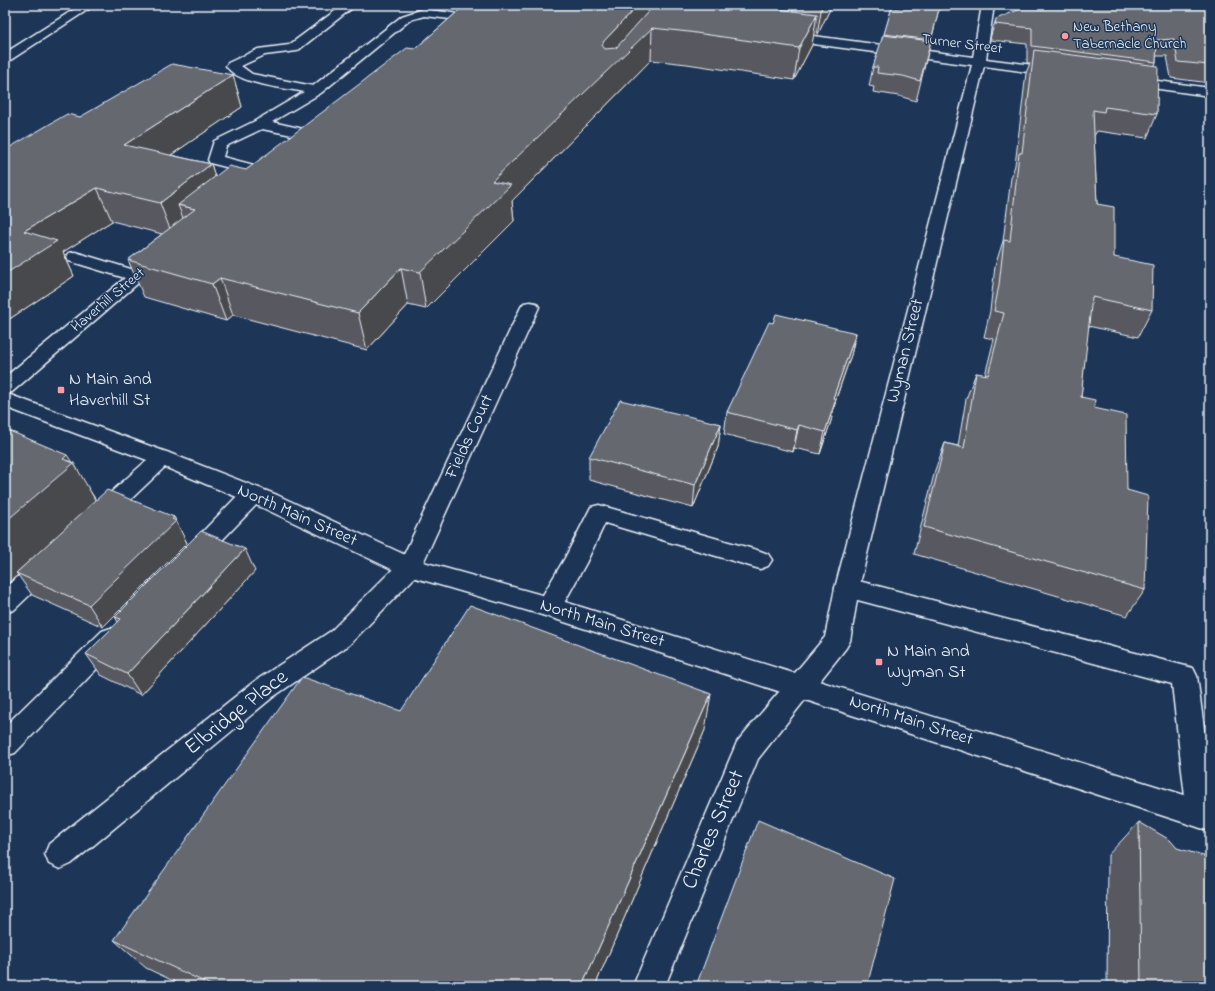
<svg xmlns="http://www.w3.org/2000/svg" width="1215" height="991" font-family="'Indie Flower',sans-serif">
<rect width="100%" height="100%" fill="#1d3557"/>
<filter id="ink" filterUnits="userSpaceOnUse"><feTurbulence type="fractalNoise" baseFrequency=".025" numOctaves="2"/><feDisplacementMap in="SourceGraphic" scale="8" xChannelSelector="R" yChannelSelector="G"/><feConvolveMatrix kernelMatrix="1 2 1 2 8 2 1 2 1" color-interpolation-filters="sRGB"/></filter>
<g filter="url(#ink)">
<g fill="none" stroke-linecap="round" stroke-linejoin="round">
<g stroke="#e8f1f8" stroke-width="3">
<path id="lane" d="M343 5H356L297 51 265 55 241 66 252 74 313 86 402 16 423 9 459 14 463 15 465 17 463 19 459 20 424 16 410 20 321 93 272 122 317 132 319 135 317 138 312 139 262 129 226 146 223 157 270 169 273 172 270 175 265 177 210 163 208 160 214 141 255 121 304 92C282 87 239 85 226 66L228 63 258 49 289 45Z
M599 505 760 551 768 554 772 560 768 566 760 569 605 523 586 563 558 614 549 617 540 614 537 607 540 600 565 558 591 507Z
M847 578 1193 668 1197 676 1210 773V824L1201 828 1191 824 1187 814 1172 684 839 595 835 588 839 581Z"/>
</g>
<g stroke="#e8f1f8" stroke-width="3">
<path id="street" d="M982 5H994L986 59 1057 68 1062 69 1063 72 1062 75 1057 76 984 66 859 588 850 641 846 648 758 759 665 986H633L737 742 825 637 835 588 972 65 783 40 779 39 777 36 779 33 783 32 973 57Z
M1128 77 1210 88V96L1123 84 1121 81 1123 78Z
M75 252 134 270C144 262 151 252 164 255L166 259 12 392 5 393V377L125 278 69 261 67 257 69 253Z
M530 302 536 303 539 307 418 574 349 645 273 697 71 864 60 869 49 864 45 854 49 844 255 681 331 631 401 561 521 307 524 303Z
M162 451 169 453 173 458 169 463 107 522 99 524 91 522 88 516 91 510 155 453Z
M252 487 260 489 263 495 260 501 200 563 192 566 184 563 180 557 184 551 244 489Z
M48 555 56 558 60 564 56 570 14 610 5 613V588L40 558Z
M111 628 120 631 124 638 120 645 15 753 5 756V726L102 631Z"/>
</g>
<g stroke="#e8f1f8" stroke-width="3">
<path id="secondary" d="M81 5H95L9 61 5 62V53Z
M5 393 169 453 277 495 416 560 549 597 1210 803V831L549 617 402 574 261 507 155 463 5 407Z"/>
</g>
<use href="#lane" fill="#1d3557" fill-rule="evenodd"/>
<use href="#street" fill="#1d3557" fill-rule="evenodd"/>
<use href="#secondary" fill="#1d3557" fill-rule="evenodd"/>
</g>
<path fill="#585960" stroke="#e8f1f8" d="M465 5H831L830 9 817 36 813 35 812 45 794 80 687 64 651 60 512 201 514 221 426 309 408 305 367 350 233 315 226 321 144 297 128 260 162 234 112 221 63 252 74 276 5 322V150L80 117 233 75 242 107 171 155 211 164 215 177 246 170 415 49Z
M940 5 916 101 899 96 873 92 874 87 869 86 873 67 884 35 892 7 898 8Z
M1210 5V83L1171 78 1167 56H1156V62L1155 66 1157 114 1147 138 1097 131 1094 136 1097 204 1114 257 1152 310 1138 337 1088 326 1081 397 1094 408 1127 490 1145 590 1127 616 914 554 935 470 945 443 958 446 966 399 976 373 985 375 994 339 984 337 990 311 995 266 1003 241 1011 178 1015 165 1026 73 1030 63H1027V44L990 40 991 35 996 19Z
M773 323 856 333 851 355 836 399 831 421 820 454 794 448 793 452 724 434 727 412Z
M721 424 718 447 693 508 589 480V457Z
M5 429 71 462 96 500 174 517 187 543 103 627 32 595 18 575 8 583 5 582Z
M255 571 141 695 101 675 86 654 118 622 115 617Z
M401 711 705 730 595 986H184L146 968 114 940Z
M1139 822 1177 848 1210 986H1107L1108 855Z"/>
<path fill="#47484e" stroke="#e8f1f8" d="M638 5H649L648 23 652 28 651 60 512 201 514 221 426 309 420 272 604 41Z
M822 5H831L830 9 817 36Z
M817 14 812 45 794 80 799 48Z
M233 75 242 107 137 178 124 145Z
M211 164 222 198 195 209 178 205 186 226 173 237 160 203Z
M97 188 112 221 63 252 74 276 5 322V274L24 231Z
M401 268 408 305 367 350 358 313Z
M220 278 233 315 226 321 212 284Z
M856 333 851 355 828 421 833 398Z
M836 399 831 421 820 454 825 432Z
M721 424 718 447 693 508 695 485Z
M799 425 794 448 793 452 797 430Z
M67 455 73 464 74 463 97 503 16 573 18 575 8 583 5 580V522L63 459Z
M174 517 187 543 103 627 89 605Z
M245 549 255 571 141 695 127 674Z
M711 694 705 730 595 986H582Z"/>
<path fill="#666770" stroke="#e8f1f8" d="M465 5H638L604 41 602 45 605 49 616 48 654 5H746L817 14 799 48 689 32 652 28 492 181 511 185 420 272 401 268 358 313 220 278 212 284 128 260 195 209 178 205 229 166 246 170 407 48 415 49Z
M899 5H940L931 40 884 34 892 7 898 8Z
M1030 5H1210V65L1178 62 1174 39 1157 40 1156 62 1032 46V28L995 24 996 19Z
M883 35 931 41 920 81 903 76 877 73 878 67H873Z
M1034 50 1158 66 1157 114 1105 107 1104 112 1093 110 1097 204 1114 207V257L1153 265 1152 310 1092 297 1081 397 1095 400 1094 408 1126 415 1127 490 1148 496 1145 590 924 527 945 443 964 448 976 373 988 375 1004 313 994 311 999 285 1004 240 1010 241 1019 153H1022Z
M172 64 233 75 124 145 211 164 160 203 97 188 24 231 57 241 5 274V150L67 114 80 117Z
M776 314 856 333 833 398 836 399 825 432 799 425 797 430 727 412 769 322 773 323Z
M620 400 721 424 695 485 589 457Z
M5 429 67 455 63 459 74 463 5 522Z
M107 490 174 517 172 519 176 521 89 605 16 573Z
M201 531 245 549 127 674 86 654 121 619 115 617Z
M470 605 711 694 582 986H213L114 940 302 677 401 711Z
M758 820 895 879 867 986H696Z
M1139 822 1170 840 1177 848 1210 858V986H1141Z"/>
</g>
<g fill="#ff9aa2" stroke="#1d3557" stroke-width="1.5">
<circle cx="1065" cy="36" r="4"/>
<rect x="57" y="386" width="8" height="8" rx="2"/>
<rect x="875" y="658" width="8" height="8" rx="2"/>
</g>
<g text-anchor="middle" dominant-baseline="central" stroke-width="3" stroke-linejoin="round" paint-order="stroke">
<g font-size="15" fill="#e8f1f8" stroke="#1d3557" text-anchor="start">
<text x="1073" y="27">New Bethany<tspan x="1073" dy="17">Tabernacle Church</tspan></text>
</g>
<g font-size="15" fill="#e8f1f8" stroke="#1d3557">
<text transform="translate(962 44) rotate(7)">Turner Street</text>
<text transform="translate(108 300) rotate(-40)">Haverhill Street</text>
</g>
<g font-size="18" fill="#e8f1f8" stroke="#1d3557">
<text transform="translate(906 351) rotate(-76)">Wyman Street</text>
<text transform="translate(470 437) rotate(-65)">Fields Court</text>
<text transform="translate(297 516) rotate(24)">North Main Street</text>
<text transform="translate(602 624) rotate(17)">North Main Street</text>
<text transform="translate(911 721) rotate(18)">North Main Street</text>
</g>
<g font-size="18" fill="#e8f1f8" stroke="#1d3557" text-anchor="start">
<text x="69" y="380">N Main and<tspan x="69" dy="21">Haverhill St</tspan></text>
<text x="887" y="652">N Main and<tspan x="887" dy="21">Wyman St</tspan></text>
</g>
<g font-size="22" fill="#e8f1f8" stroke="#1d3557">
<text transform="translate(237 713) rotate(-38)">Elbridge Place</text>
<text transform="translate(714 830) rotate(-67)">Charles Street</text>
</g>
</g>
<rect width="1215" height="991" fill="none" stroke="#1d3557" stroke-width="20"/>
<rect x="10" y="10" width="1195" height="971" fill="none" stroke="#e8f1f8" stroke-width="1.5" filter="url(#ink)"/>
</svg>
